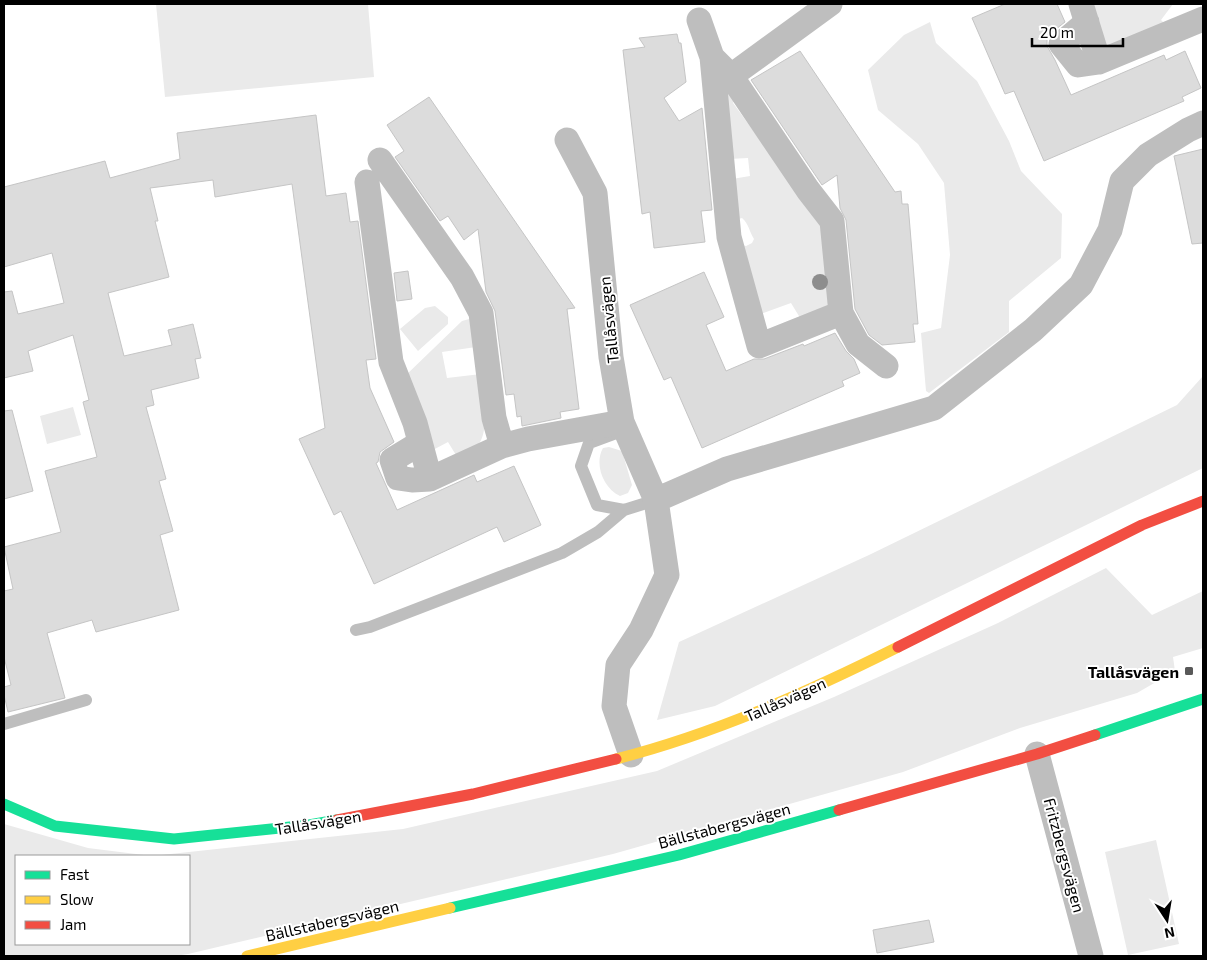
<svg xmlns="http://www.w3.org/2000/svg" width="1207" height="960" font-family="'Exo 2',sans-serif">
<rect width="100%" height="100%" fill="#fff"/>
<path fill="#eaeaea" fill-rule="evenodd" d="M156 4H368L374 77 165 97Z
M1086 4H1173L1161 20 1169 28 1108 50Z
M930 22 936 43 977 81 1009 141 1021 171 1062 214 1061 258 1009 301V332L929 393 926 391 921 333 941 328 950 255 944 183 918 144 878 110 868 70 904 35Z
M720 87 736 96 733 103 825 229 834 308 802 321 791 303 758 315 737 244 746 246 752 243 754 239C749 231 749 224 742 218L735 220 732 179 750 176 748 158 729 159Z
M435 306 448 317V324L418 351 400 329 425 308Z
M473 318 476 347 442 352 447 378 481 374C483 391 491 432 477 446 472 451 464 455 459 460L448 442 431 451 404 377 462 321Z
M1203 376V468L715 706 657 720 679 642 869 555 1177 405Z
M73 407 81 435 47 444 40 416Z
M609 447 622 451 632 485 628 493 620 496C603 488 594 464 603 448Z
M1106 568 1152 615 1203 591V648L1173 657 1175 671 1137 693 1020 728 903 772 613 854 188 954 175 956H4V824L88 848 152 856 403 829 657 771 834 697 998 623ZM16 856H189V944H16Z
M1156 840 1179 944 1128 955 1105 852Z"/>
<path fill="#dcdcdc" stroke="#c5c5c5" d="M1005 4H1057L1065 22 1051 33 1047 40V46L1055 60 1071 95 1164 55 1166 60 1185 51 1201 88 1182 97 1184 101 1044 161 1014 91 1005 94 972 18Z
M677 34 679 43H681L686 82 664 98 679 121 702 108 712 210 701 211 705 242 654 248 650 212 642 214 623 50 645 47 639 38Z
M800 51 895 192 901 191 902 204H908L918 324H913L915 342 882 345 869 335 855 309 846 220 840 208 837 175 822 185 751 80Z
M429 97 575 308 567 309 579 409 560 412 561 418 522 426 521 416 517 417 514 394 506 395 495 311 486 292 478 229 464 240 448 216 440 221 395 157 404 151 387 125Z
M316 115 326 196 346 193 350 222 358 221 376 359 366 360 370 388 394 442 380 452 378 462 376 463 397 510 474 475 477 482 514 466 541 525 504 542 497 527 374 584 341 511 334 515 299 439 325 428 292 184 215 197 213 180 150 188 158 221H155L169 277 108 293 124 356 172 345 168 330 193 324 201 358 195 359 199 378 151 390 154 405 146 407 166 479 159 481 173 531 160 535 179 610 96 632 92 620 47 633 65 698 8 712 4 695V687L11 685 4 657V591L13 589 4 547 61 532 45 471 97 457 83 402 89 400 73 335 28 351 33 371 4 378V292L12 291 18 314 64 303 52 253 4 267V187L105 161 110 178 180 159 177 133Z
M1203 149V243L1192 244 1174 156Z
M408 271 412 299 397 301 394 273Z
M704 272 724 317 706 325 726 371 754 359H764L803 344 804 346 835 333 846 351 854 359 860 373 842 381 844 386 702 448 671 377 664 380 630 305Z
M12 410 33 491 4 499V411Z
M929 920 934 942 877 953 873 930Z"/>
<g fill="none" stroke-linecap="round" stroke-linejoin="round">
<path stroke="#bebebe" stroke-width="12" d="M616 433 589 443 581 466 597 505 624 510 656 500
M356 630 370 627 562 553 598 532 624 510
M4 724 86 700"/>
<path stroke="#bebebe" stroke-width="25" d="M1081 4 1099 62 1203 19
M699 20 712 57 731 76 808 190 832 221 841 313
M1087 22 1061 44 1078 65 1099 62
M712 57 729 237 759 346 841 313 858 344 886 366
M731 76 830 4
M567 140 595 193 611 357 622 422 656 500 667 575 641 630 618 665 614 706 631 755
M380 160 462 277 481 313 494 418 502 446
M367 182 391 362 415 423 430 479 502 446 528 439 622 422
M420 443 392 460 398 478 412 480 430 479
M656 500 727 469 934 408 1033 330 1081 285 1110 230 1122 181 1148 155 1188 130 1203 123
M1037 754 1091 956"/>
<path stroke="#16e098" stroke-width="11" d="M1095 735 1203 699
M4 804 55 826 174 839 309 825 337 820
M450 908 679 855 839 810"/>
<path stroke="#ffcf43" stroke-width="11" d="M616 759C714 734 808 692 898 647
M247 956 450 908"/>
<path stroke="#f24e42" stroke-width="11" d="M898 647 1142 525 1203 501
M839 810 1037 754 1095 735
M337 820 473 794 616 759"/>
</g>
<circle fill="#8d8d8d" cx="820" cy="282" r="8"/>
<rect fill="#595959" stroke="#fff" stroke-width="2" x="1184" y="666" width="10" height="10" rx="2.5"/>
<g text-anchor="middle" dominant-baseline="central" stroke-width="4" stroke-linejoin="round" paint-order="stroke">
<g font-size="16" fill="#000" stroke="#fff">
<text transform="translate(608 320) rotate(-96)">Tallåsvägen</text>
<text transform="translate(785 699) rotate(-24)">Tallåsvägen</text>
<text transform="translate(318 822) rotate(-9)">Tallåsvägen</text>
<text transform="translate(724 825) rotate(-15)">Bällstabergsvägen</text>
<text transform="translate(1065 855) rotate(75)">Fritzbergsvägen</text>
<text transform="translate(332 920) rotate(-13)">Bällstabergsvägen</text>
</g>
<g font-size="16" font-weight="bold" fill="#000" stroke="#fff" text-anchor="end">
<text x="1179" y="671">Tallåsvägen</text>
</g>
</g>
<rect width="1207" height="960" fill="none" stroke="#000000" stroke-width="10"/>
<rect x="15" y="855" width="175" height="90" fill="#ffffff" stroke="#999999"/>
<rect x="25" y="871" width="25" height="8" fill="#16e098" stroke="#999999"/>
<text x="60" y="880" font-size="15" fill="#000000">Fast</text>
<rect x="25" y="896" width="25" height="8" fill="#ffcf43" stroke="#999999"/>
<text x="60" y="905" font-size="15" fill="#000000">Slow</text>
<rect x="25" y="921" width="25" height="8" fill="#f24e42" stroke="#999999"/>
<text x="60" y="930" font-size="15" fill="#000000">Jam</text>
<g transform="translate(1167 920) rotate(168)" stroke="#ffffff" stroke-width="4" paint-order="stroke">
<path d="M0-4L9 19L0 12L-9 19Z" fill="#000000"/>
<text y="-8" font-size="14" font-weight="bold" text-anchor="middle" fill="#000000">N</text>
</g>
<path d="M1032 38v8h91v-8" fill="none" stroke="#000000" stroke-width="2.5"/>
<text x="1040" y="38" font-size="15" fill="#000000" stroke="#ffffff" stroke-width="4" paint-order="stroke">20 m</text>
</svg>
